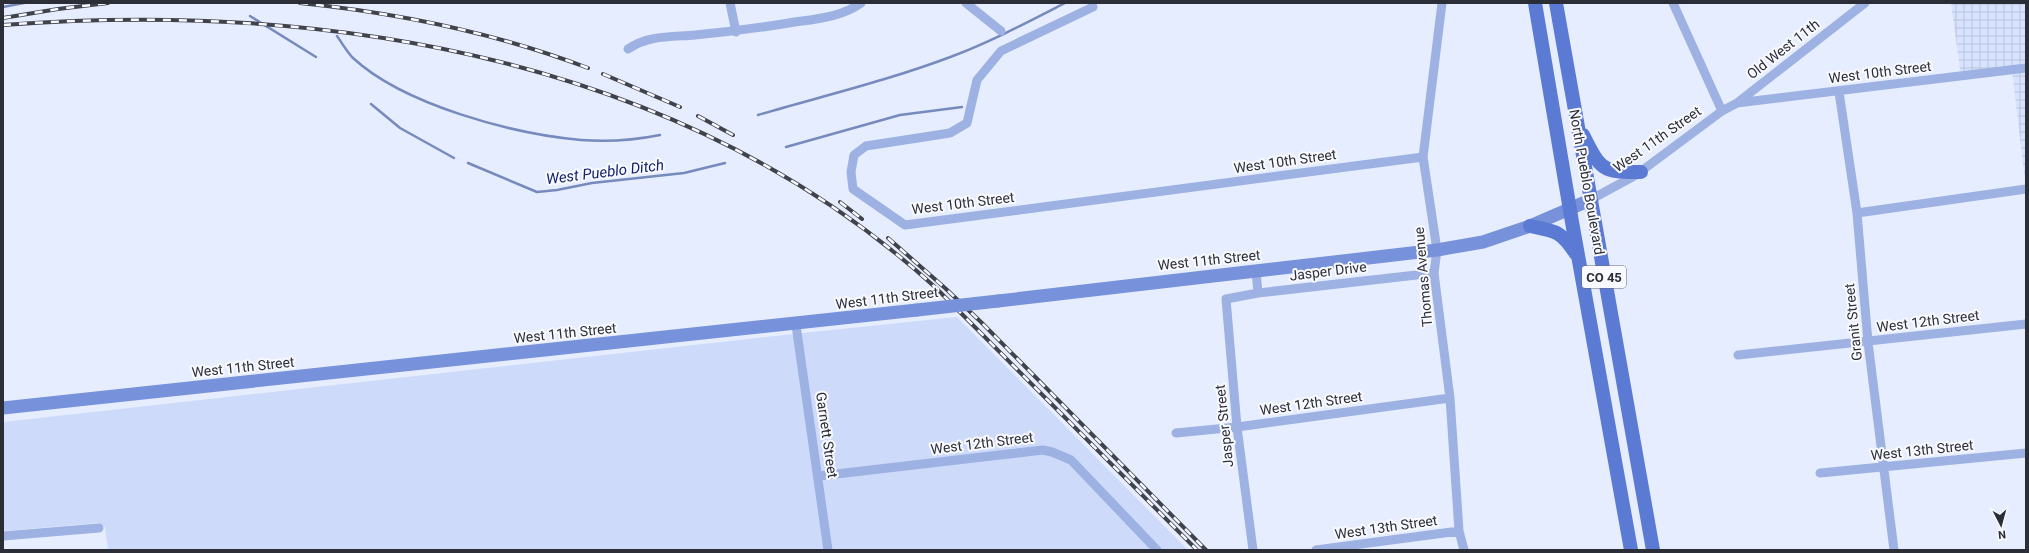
<svg xmlns="http://www.w3.org/2000/svg" width="2029" height="553" font-family="Roboto,sans-serif">
<defs>
<pattern id="industrial-grid" width="8" height="8" patternUnits="userSpaceOnUse"><rect width="8" height="8" fill="#d7e2fe"/><path d="M0 4h8M4 0v8" fill="none" stroke="#b9c2da"/></pattern>
</defs>
<rect width="100%" height="100%" fill="#e6edfe"/>
<path fill="url(#industrial-grid)" d="M1951 3H2026V189L2012 70 1961 77Z"/>
<path fill="#cddafa" d="M957 317 1188 550H108L105 527 98 523 3 531V422L802 333Z"/>
<g fill="none" stroke-linecap="round" stroke-linejoin="round">
<path stroke="#768abd" stroke-width="2.5" d="M3 7 24 3
M250 16 316 57
M337 36C342 43 347 52 353 58 404 105 513 134 581 140 607 142 635 140 660 135
M371 104 400 128 454 158
M758 115C823 96 890 80 953 56 992 41 1028 22 1065 3
M786 147 900 115 962 107
M468 163 537 192 557 190 592 183 684 173 725 163"/>
<path stroke="#9db1e2" stroke-width="9" d="M730 3 736 32
M966 3 1001 31
M1442 3 1423 157 1437 250 1434 273 1450 398 1459 531 1464 550
M1673 3 1722 111
M1093 7 1001 51 977 80 967 123 950 133 866 146 854 155 851 172 853 189 905 225 1423 157
M628 49C648 35 672 37 695 35 727 32 758 28 789 23 814 19 840 18 861 3
M1839 92 1857 213 1868 342 1894 550
M1737 103 2026 68
M1590 200 1636 175 1722 111 1737 103 1865 3
M1857 213 2026 189
M1256 271 1258 293
M796 325 828 550
M1738 355 2026 324
M1176 433 1237 427 1450 398
M1820 473 2026 453
M819 476 1043 450 1052 452 1071 460 1157 550
M3 536 99 528
M1253 550 1237 427 1226 299 1258 293 1434 273
M1316 550 1459 531"/>
<path stroke="#7792da" stroke-width="13" d="M998 301 1437 250 1483 242 1530 226 1590 200
M3 408 917 310"/>
<path stroke="#5b7ad3" stroke-width="14" d="M1535 3 1572 222 1631 550
M1556 3 1653 550
M1583 135C1600 169 1602 173 1641 172
M1530 226C1556 231 1561 231 1576 254"/>
<g stroke="#40434c" stroke-width="4">
<path id="rail" d="M300 3C398 13 496 33 588 68
M3 18 58 9 108 3
M3 25C335 0 687 61 936 288L1197 550
M603 74 680 107
M698 116 733 135
M840 202 862 219
M888 238 945 288 982 323 1206 550"/>
</g>
<use href="#rail" stroke="#f9faff" stroke-width="2.5" stroke-dasharray="8" stroke-linecap="butt"/>
<path stroke="#7792da" stroke-width="13" d="M917 310 998 301"/>
</g>
<g text-anchor="middle" dominant-baseline="central" stroke-width="4" stroke-linejoin="round" paint-order="stroke">
<rect fill="#f9faff" stroke="#696b72" stroke-width="1" x="1582" y="266" width="44" height="22" rx="3"/>
<g font-size="13" font-weight="bold" fill="#2b2e36">
<text x="1604" y="277">CO 45</text>
</g>
<g font-size="14" fill="#2b2e36" stroke="#f9faff">
<text transform="translate(1783 49) rotate(-38)">Old West 11th</text>
<text transform="translate(1880 72) rotate(-7)">West 10th Street</text>
<text transform="translate(1657 139) rotate(-35)">West 11th Street</text>
<text transform="translate(1285 161) rotate(-8)">West 10th Street</text>
<text transform="translate(1587 182) rotate(80)">North Pueblo Boulevard</text>
<text transform="translate(963 203) rotate(-7)">West 10th Street</text>
<text transform="translate(1209 260) rotate(-6)">West 11th Street</text>
<text transform="translate(1328 271) rotate(-7)">Jasper Drive</text>
<text transform="translate(1423 277) rotate(-95)">Thomas Avenue</text>
<text transform="translate(887 298) rotate(-7)">West 11th Street</text>
<text transform="translate(1928 321) rotate(-7)">West 12th Street</text>
<text transform="translate(1853 322) rotate(-96)">Granit Street</text>
<text transform="translate(565 333) rotate(-6)">West 11th Street</text>
<text transform="translate(243 367) rotate(-6)">West 11th Street</text>
<text transform="translate(1311 403) rotate(-8)">West 12th Street</text>
<text transform="translate(1224 426) rotate(-96)">Jasper Street</text>
<text transform="translate(827 435) rotate(82)">Garnett Street</text>
<text transform="translate(982 443) rotate(-7)">West 12th Street</text>
<text transform="translate(1922 450) rotate(-6)">West 13th Street</text>
<text transform="translate(1386 527) rotate(-8)">West 13th Street</text>
</g>
<g font-size="15" font-style="italic" fill="#11216f" stroke="#f9faff">
<text transform="translate(605 172) rotate(-7)">West Pueblo Ditch</text>
</g>
</g>
<rect width="2029" height="553" fill="none" stroke="#2b2e36" stroke-width="8"/>
<g transform="translate(2001 525) rotate(174)" stroke="#f9faff" stroke-width="3" paint-order="stroke">
<path d="M0-3L7 15L0 10L-7 15Z" fill="#2b2e36"/>
<text y="-6" font-size="11" font-weight="bold" text-anchor="middle" fill="#2b2e36">N</text>
</g>
</svg>
